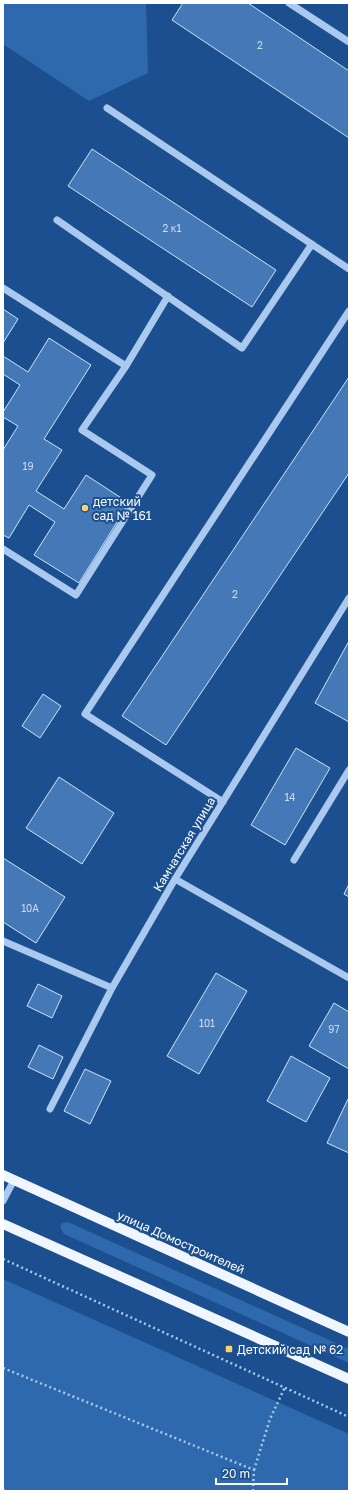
<svg xmlns="http://www.w3.org/2000/svg" width="352" height="1494" font-family="'Golos Text',sans-serif">
<rect width="100%" height="100%" fill="#1b4f8f"/>
<path fill="#2e69ad" d="M3 3H146L148 73 89 101 3 44Z
M68 1222 349 1349V1363L64 1234 60 1227 62 1223Z
M3 1279 349 1434V1491H3Z"/>
<path fill="#4478b7" stroke="#cfe3fa" d="M183 3H248L349 71V138L172 20Z
M92 149 276 270 252 307 68 186Z
M3 309 18 319 3 343Z
M49 338 91 365 44 439 62 450 36 491 64 509 86 475 129 503 79 583 34 555 55 522 29 505 9 538 3 535V450L18 426 3 417V412L20 385 3 374V356L28 372Z
M349 377V473L166 745 122 716Z
M349 641V722L315 703Z
M43 694 61 706 40 738 22 726Z
M296 748 330 768 285 845 251 825Z
M59 777 114 813 82 864 26 828Z
M3 858 65 897 36 943 3 922Z
M349 884V897L344 894Z
M216 973 247 991 199 1074 167 1056Z
M38 984 62 996 52 1018 27 1006Z
M334 1003 349 1012V1069L309 1046Z
M39 1045 63 1057 53 1079 28 1067Z
M291 1056 330 1078 306 1122 267 1101Z
M85 1069 111 1081 90 1124 64 1111Z
M348 1099 349 1100V1153L327 1143Z"/>
<g fill="none" stroke-linecap="round" stroke-linejoin="round">
<path stroke="#a9c9ee" stroke-width="2.5" stroke-dasharray="2 3" stroke-linecap="butt" d="M3 1259 349 1417
M3 1368 254 1470 253 1491
M254 1470 270 1419 285 1387
M3 1489 4 1491"/>
<path stroke="#a9c9ee" stroke-width="7" d="M289 3 349 42
M107 108 349 269
M57 220 242 348 312 244
M3 288 126 366
M3 549 76 595 152 475 82 430 126 366 168 296
M223 802 85 714 349 311
M294 860 349 770
M175 879 349 978
M3 941 112 988
M50 1109 112 988 175 879 349 598
M3 1201 14 1180"/>
<path stroke="#f0f6ff" stroke-width="10" d="M3 1175 349 1332
M3 1224 349 1379"/>
</g>
<g fill="#ffd166" stroke="#1b4f8f" stroke-width="1.5">
<circle cx="85" cy="508" r="4"/>
<rect x="225" y="1345" width="8" height="8" rx="2"/>
</g>
<g text-anchor="middle" dominant-baseline="central" stroke-width="4" stroke-linejoin="round" paint-order="stroke">
<g font-size="10" fill="#d0dded">
<text x="260" y="45">2</text>
<text x="172" y="228">2 к1</text>
<text x="28" y="466">19</text>
<text x="235" y="594">2</text>
<text x="290" y="797">14</text>
<text x="30" y="908">10А</text>
<text x="207" y="1023">101</text>
<text x="334" y="1029">97</text>
</g>
<g font-size="12" fill="#fff" stroke="#1b4f8f" text-anchor="start">
<text x="93" y="501">детский<tspan x="93" dy="14">сад № 161</tspan></text>
<text x="237" y="1349">Детский сад № 62</text>
</g>
<g font-size="12" fill="#fff" stroke="#1b4f8f">
<text transform="translate(184 844) rotate(-59)">Камчатская улица</text>
<text transform="translate(181 1242) rotate(24)">улица Домостроителей</text>
</g>
</g>
<rect width="352" height="1494" fill="none" stroke="#ffffff" stroke-width="8"/>
<path d="M216 1478v6h71v-6" fill="none" stroke="#ffffff" stroke-width="2"/>
<text x="222" y="1478" font-size="12" fill="#ffffff" stroke="#1b4f8f" stroke-width="3" paint-order="stroke">20 m</text>
</svg>
